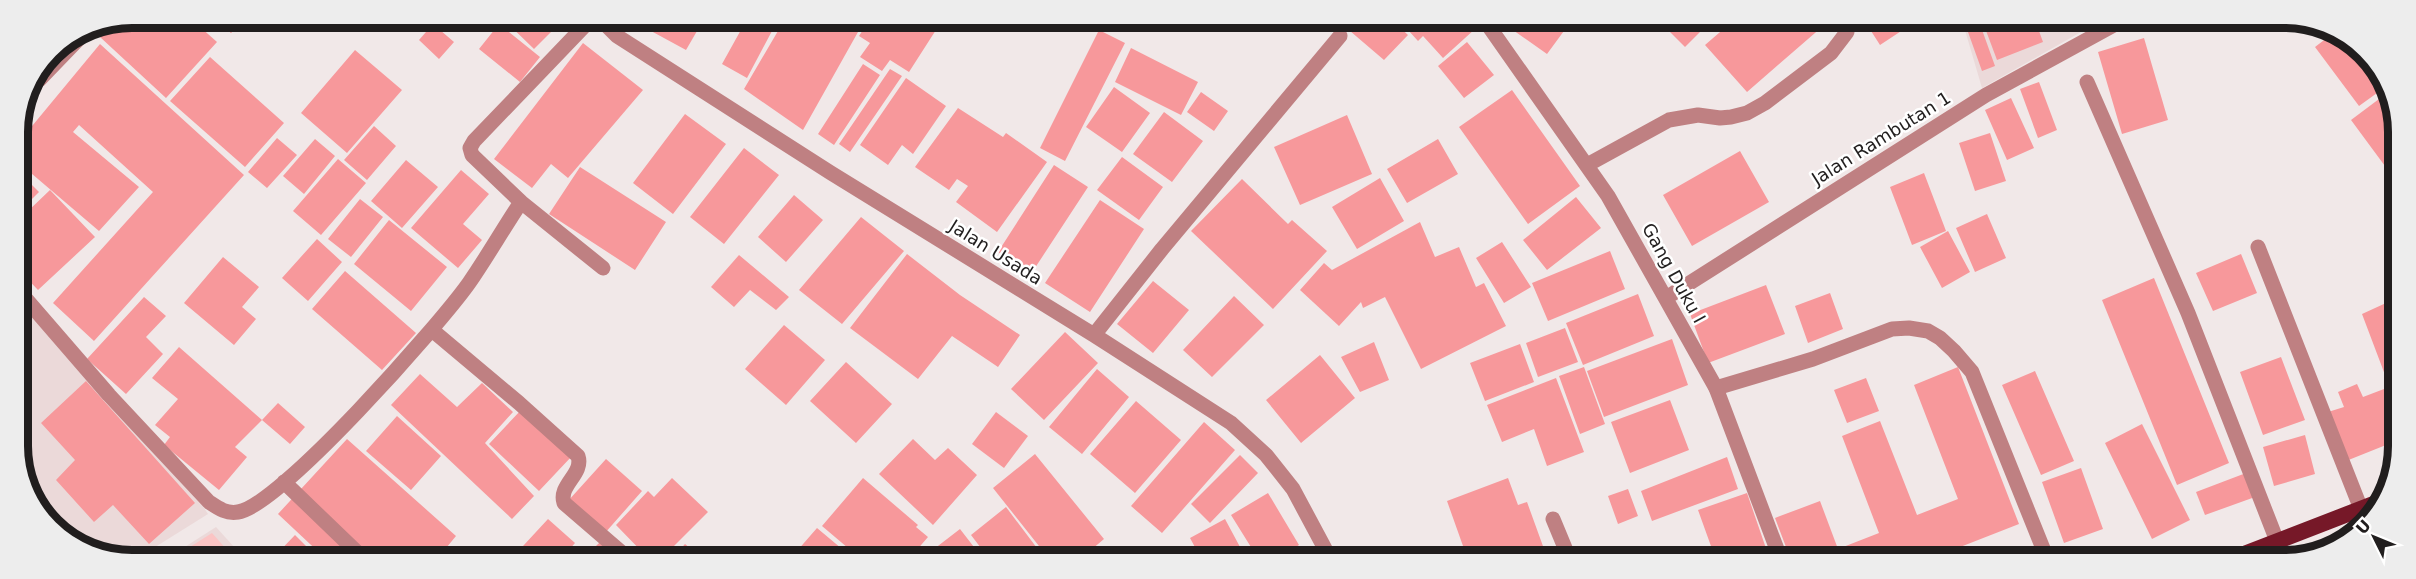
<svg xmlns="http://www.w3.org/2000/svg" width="2416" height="579" font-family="'DejaVu Sans',sans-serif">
<rect width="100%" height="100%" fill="#f1e8e8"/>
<path fill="#ebd9d9" d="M1962 20H2102L1982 88Z
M19 303 204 508 208 514 136 559H110L51 527 20 469Z
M216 527 245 559H166Z"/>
<path fill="#fbc4c4" d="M212 533 235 559H171Z"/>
<path fill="#f7989b" d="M133 18H190L217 42 166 98 100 37 114 22Z
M213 18H246L231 33Z
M502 18H559L562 21 534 49Z
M629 19H704L686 50Z
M747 19 772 31 747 78 722 64Z
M785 19H837L858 32 803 130 744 89Z
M870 19H943L909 72 890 60 882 71 860 57 870 43 859 36Z
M962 19H991L986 24 979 19 973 26Z
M1336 19H1385L1389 23 1392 20 1408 35 1384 60Z
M1398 19H1486L1443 58 1423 36 1418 41Z
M1516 19H1546L1572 20 1547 54 1510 28Z
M1658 20H1712L1685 47Z
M1734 20H1830L1747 92 1705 45Z
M1864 20H1918L1880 45Z
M1982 20H2035L2043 42 1997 60Z
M2303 20H2306L2323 30 2315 36Z
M433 24 454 42 439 59 419 40Z
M499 24 540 57 520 82 479 49Z
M1981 27 1995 66 1982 71 1968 32Z
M1099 30 1125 43 1065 161 1040 148Z
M2332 34 2365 52 2384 88 2359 106 2315 47Z
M2144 38 2168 120 2122 134 2098 52Z
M1467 42 1494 75 1464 98 1438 66Z
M583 43 643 90 568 178 551 164 532 188 494 159Z
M100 44 244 175 94 341 53 303 153 192 79 125 73 132 139 187 99 231 18 162V143Z
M1131 48 1198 82 1181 115 1115 82Z
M355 50 402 90 347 153 301 113Z
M210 57 284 123 245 167 170 101Z
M863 64 880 75 834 145 818 134Z
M890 69 902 76 850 152 839 144Z
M906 78 946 106 913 154 902 145 888 165 860 145Z
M2039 82 2057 130 2038 138 2020 89Z
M1114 87 1150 113 1122 152 1086 127Z
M1512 90 1580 186 1528 224 1459 127Z
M1201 92 1228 111 1214 131 1187 112Z
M2387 93 2396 110V181L2351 120Z
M2011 98 2034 148 2007 160 1985 110Z
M958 108 1003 137 1006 133 1047 162 997 232 956 202 968 186 957 179 949 190 915 167Z
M1164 112 1203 141 1172 182 1133 154Z
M685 114 726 144 673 214 633 183Z
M1347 115 1372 174 1300 205 1274 147Z
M374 126 396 146 367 180 344 160Z
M1990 133 2006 181 1975 191 1959 143Z
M277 138 297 155 267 188 248 172Z
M315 139 335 156 304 194 283 176Z
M1438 139 1458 174 1407 203 1387 169Z
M744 148 779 175 724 244 690 217Z
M1740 151 1769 202 1692 246 1663 195Z
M1122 157 1163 187 1139 220 1097 190Z
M338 159 366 183 321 235 293 211Z
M406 160 438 187 402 228 371 201Z
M1054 165 1088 187 1031 274 998 252Z
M580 167 666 222 635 270 549 214Z
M461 170 489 194 463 224 482 240 458 268 411 228Z
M19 172 39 192 23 208 27 212 50 190 95 237 38 290 19 270Z
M1924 173 1946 231 1912 245 1890 187Z
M1380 178 1404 221 1357 249 1332 207Z
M1242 179 1288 224 1292 220 1327 251 1273 309 1191 231Z
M794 195 823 220 786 262 758 237Z
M1576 197 1601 228 1547 270 1523 240Z
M360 199 383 217 351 257 328 239Z
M1100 200 1144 229 1090 312 1045 283Z
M1987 214 2006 258 1975 272 1956 228Z
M861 217 904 251 842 324 799 290Z
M389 220 447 267 411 311 354 264Z
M1420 222 1435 257 1459 247 1476 287 1484 283 1506 326 1421 369 1385 297 1363 308 1361 302 1339 326 1300 290 1324 263 1332 270Z
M1948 231 1970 272 1942 288 1920 247Z
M317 239 342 262 308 301 282 278Z
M1502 242 1531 287 1504 303 1476 258Z
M1610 251 1625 289 1548 321 1532 283Z
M907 254 960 295 1020 335 998 367 952 336 918 379 850 328Z
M2241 254 2257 293 2213 311 2196 273Z
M739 255 789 297 776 310 750 290 734 307 711 287Z
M223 257 259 287 242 307 256 319 234 345 184 303Z
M345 271 416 333 382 370 312 309Z
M2154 278 2229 463 2177 485 2102 300Z
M1153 281 1189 310 1153 353 1117 324Z
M1766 285 1785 334 1708 363 1690 314Z
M1830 293 1843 329 1808 343 1795 306Z
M1638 294 1654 336 1583 365 1566 323Z
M1234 296 1264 325 1212 377 1183 350Z
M144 297 166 316 146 337 163 354 126 394 87 359Z
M2386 303 2396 327V441L2346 461 2328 412 2344 407 2338 392 2357 384 2363 397 2384 389 2387 398 2393 396 2362 314Z
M784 325 825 360 786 405 745 369Z
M1565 328 1578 362 1538 377 1526 343Z
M1065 332 1098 363 1044 420 1011 389Z
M1672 339 1688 385 1604 417 1587 371Z
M1374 342 1389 380 1360 392 1341 357Z
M1520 344 1534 382 1485 401 1470 363Z
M179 347 262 420 278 403 305 427 290 444 262 420 235 447 247 457 219 490 164 445 170 437 155 425 178 399 152 378Z
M1320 355 1355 398 1301 443 1266 400Z
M2281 357 2305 420 2263 435 2240 372Z
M846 362 892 404 856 443 810 401Z
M1584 367 1605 424 1580 434 1559 376Z
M1958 367 2019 524 1927 560H1791L1775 518 1820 501 1838 549 1879 533 1842 436 1880 421 1917 515 1958 499 1914 385Z
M1097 369 1129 397 1082 454 1049 427Z
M2035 371 2074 461 2041 475 2002 385Z
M420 374 457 407 482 383 513 412 485 443 534 496 512 519 391 405Z
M1556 378 1584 452 1547 466 1534 429 1502 442 1487 405Z
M1866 378 1879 411 1847 423 1834 390Z
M86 381 195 503 149 544 113 505 94 522 56 480 75 460 41 423Z
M1670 400 1689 450 1630 473 1611 422Z
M1136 401 1181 440 1135 493 1090 454Z
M522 409 572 456 539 491 489 444Z
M996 412 1028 436 1004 468 972 444Z
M397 416 441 456 411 490 366 451Z
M1204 422 1235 450 1162 533 1131 506Z
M2142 424 2190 520 2152 539 2105 443Z
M2305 435 2315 474 2274 486 2263 447Z
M347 439 456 536 437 559H341L337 555 333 559H326L278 514Z
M913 439 935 460 948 448 977 475 933 525 879 474Z
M1035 454 1104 539 1079 560H1050L993 488Z
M1240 455 1258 473 1210 523 1191 504Z
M1727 457 1738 489 1652 521 1641 491Z
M606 459 642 491 605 533 568 501Z
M2081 468 2103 529 2064 543 2042 482Z
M2246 473 2255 497 2205 515 2196 492Z
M672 478 708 512 661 559H649L616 525 648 491 654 497Z
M863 478 918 525 916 527 928 537 909 559H861L822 526Z
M1508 478 1518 505 1527 502 1548 560H1468L1447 501Z
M1628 489 1638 516 1618 524 1608 496Z
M1268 493 1299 545 1276 560H1259L1231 515Z
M1747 493 1770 560H1716L1698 510Z
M1006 507 1046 560H990L971 535Z
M548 519 575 543 561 559H511Z
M1225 519 1247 560H1202L1190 538Z
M817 528 854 559H790Z
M960 529 984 560 921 559Z
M295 535 319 559H272Z
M600 542 617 559H583Z
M685 544 703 559H671Z
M725 549 735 559H715Z
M1301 550 1307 560H1285Z"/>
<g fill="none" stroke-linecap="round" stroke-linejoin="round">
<path stroke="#bf8082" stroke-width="15" d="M1716 388 1813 359 1892 329 1909 328 1928 331 1940 338 1954 351 1972 372 2048 561"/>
<path stroke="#bf8082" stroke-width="15" d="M599 18 617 36 831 173 1094 335 1231 423 1266 455 1293 489 1331 560
M1490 28 1608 196 1716 388 1781 560
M39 80 91 26
M2087 82 2188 313 2277 541
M1587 165 1669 120 1698 115 1720 118 1731 117 1747 113 1765 103 1831 53 1847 32V20
M521 202 603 268
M2258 247 2361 509
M19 291 109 395 209 502C218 508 226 514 238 512 280 506 440 324 469 283 487 257 503 229 521 202L472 155 470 148 474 141 592 18
M1666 298 1986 95 2123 20
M432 330 519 403 578 456C584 474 558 485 564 503L629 559
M1094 335 1162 249 1340 36
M284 482 364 559
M1553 519 1570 560"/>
<path stroke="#761828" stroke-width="16" d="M2226 561 2376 503"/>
</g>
<g text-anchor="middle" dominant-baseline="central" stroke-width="5" stroke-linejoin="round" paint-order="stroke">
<g font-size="18" fill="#211e1e" stroke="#fff">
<text transform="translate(1881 138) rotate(-32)">Jalan Rambutan 1</text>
<text transform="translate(996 252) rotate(32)">Jalan Usada</text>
<text transform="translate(1674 273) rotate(61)">Gang Duku I</text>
</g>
</g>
<path d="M0 0H2416V579H0ZM132 28H2284A104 104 0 0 1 2388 132V446A104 104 0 0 1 2284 550H132A104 104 0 0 1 28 446V132A104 104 0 0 1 132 28Z" fill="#ededed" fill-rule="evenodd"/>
<path fill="none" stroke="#211e1e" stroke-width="8" d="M132 28H2284A104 104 0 0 1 2388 132V446A104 104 0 0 1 2284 550H132A104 104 0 0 1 28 446V132A104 104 0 0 1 132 28Z"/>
<g transform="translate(2374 537) rotate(313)" stroke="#ffffff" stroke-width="4.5" paint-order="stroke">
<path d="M0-4.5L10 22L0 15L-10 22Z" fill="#211e1e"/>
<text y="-9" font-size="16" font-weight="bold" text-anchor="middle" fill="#211e1e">U</text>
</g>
</svg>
